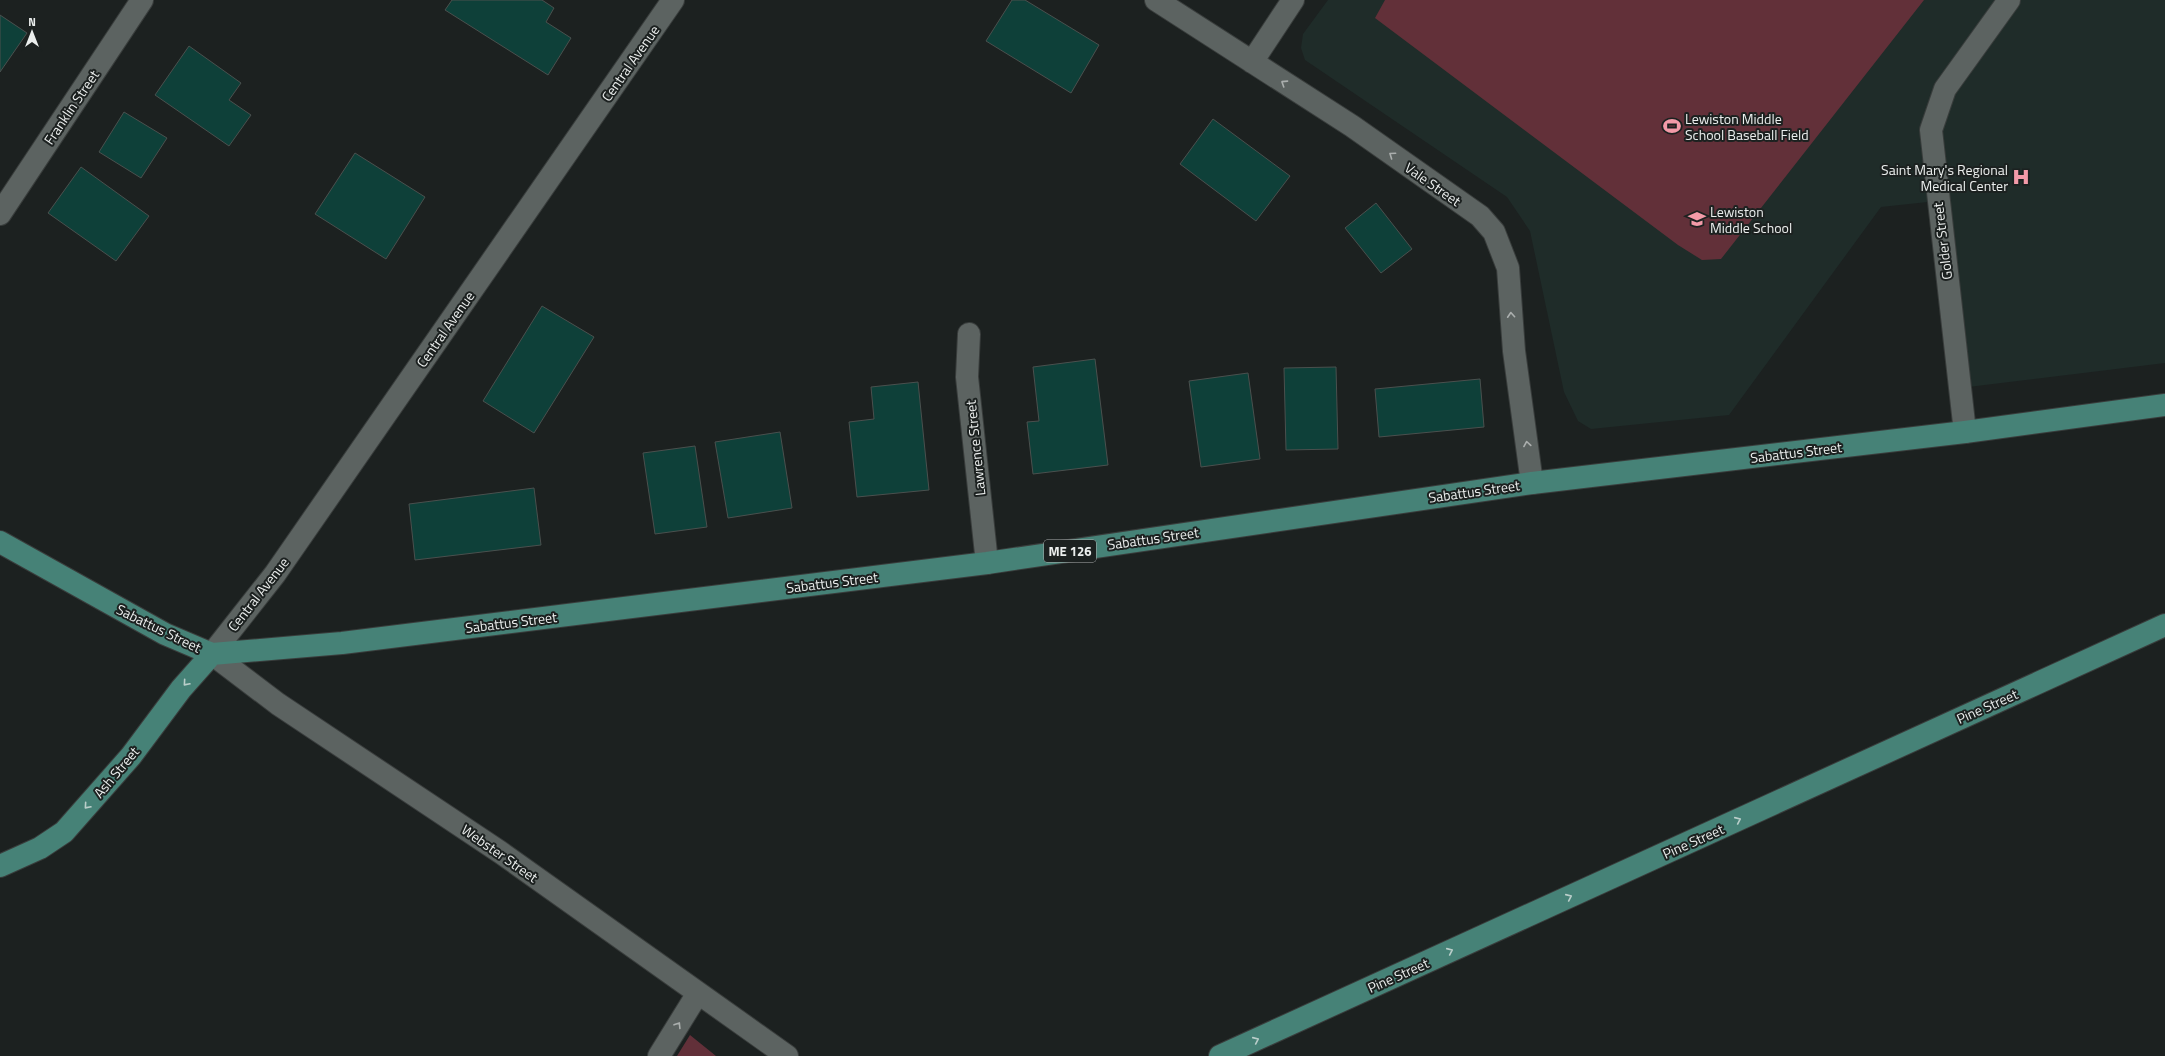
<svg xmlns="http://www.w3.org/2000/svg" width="2165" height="1056" font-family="'Titillium Web',sans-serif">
<rect width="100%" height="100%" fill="#1c2120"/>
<path fill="#1f2c29" d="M1328 0H2165V363L1960 388 1937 201 1881 207 1729 415 1591 429 1578 421 1564 392 1530 231 1507 197 1305 60 1301 48 1303 34Z"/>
<path fill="#623039" d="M1385 0H1924L1721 259 1702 260 1678 245 1375 18Z
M690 1035 716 1056H677Z"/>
<path fill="#0e4039" stroke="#4a504e" d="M452 0H542L554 8 546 22 571 38 548 75 445 10Z
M1012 0H1025L1099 45 1071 93 986 41Z
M0 15 27 33 0 72Z
M189 46 241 83 229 100 251 115 229 146 155 95Z
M124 112 167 138 141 178 99 152Z
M1213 119 1290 176 1256 221 1180 164Z
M355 153 425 197 386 259 315 214Z
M81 167 149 216 116 261 48 213Z
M1376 203 1412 249 1381 273 1345 228Z
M542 306 594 337 534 433 483 401Z
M1095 359 1108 465 1033 474 1027 422 1039 421 1033 367Z
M1336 367 1338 449 1286 450 1284 368Z
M1248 373 1260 459 1201 467 1189 381Z
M1480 379 1484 427 1379 437 1375 389Z
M918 382 929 490 857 497 849 422 874 419 871 387Z
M780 432 792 508 728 518 715 442Z
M695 446 707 527 655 534 643 453Z
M534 488 541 545 415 560 409 504Z"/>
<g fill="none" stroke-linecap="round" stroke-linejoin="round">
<g stroke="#393d3c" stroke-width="24">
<path id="minor" d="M673 0 275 574 212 654 278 704 500 852 787 1056
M1156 0 1352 126 1480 216 1494 232 1508 268 1514 351 1532 483
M1252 62 1293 0
M0 214 142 0
M969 334 967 377 987 563
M1965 432 1931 130 1945 89 2009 0
M659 1056 698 993"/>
</g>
<g stroke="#393d3c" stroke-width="24">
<path id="major" d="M0 542 165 634 212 654 342 643 987 563 1532 483 1965 432 2165 405
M0 866 40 848 64 832 131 756 181 689 212 654
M1220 1056 2165 625"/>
</g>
<use href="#minor" stroke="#5c6361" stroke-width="22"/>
<use href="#major" stroke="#468277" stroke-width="22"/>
</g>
<defs><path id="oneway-chevron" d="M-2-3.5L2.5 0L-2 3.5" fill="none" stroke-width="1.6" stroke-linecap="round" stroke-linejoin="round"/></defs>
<g stroke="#abafae">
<use href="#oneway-chevron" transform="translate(1284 83) rotate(-147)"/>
<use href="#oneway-chevron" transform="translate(1392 155) rotate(-145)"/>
<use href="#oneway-chevron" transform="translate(1511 315) rotate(-94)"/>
<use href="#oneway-chevron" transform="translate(1527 444) rotate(-99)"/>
<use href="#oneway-chevron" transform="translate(678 1025) rotate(-58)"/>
</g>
<g stroke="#baceca">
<use href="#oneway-chevron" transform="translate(186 683) rotate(131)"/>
<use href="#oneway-chevron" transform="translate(87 806) rotate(131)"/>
<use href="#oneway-chevron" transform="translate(1738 820) rotate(-24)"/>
<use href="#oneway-chevron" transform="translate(1569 897) rotate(-24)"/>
<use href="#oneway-chevron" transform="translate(1450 951) rotate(-24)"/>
<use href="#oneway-chevron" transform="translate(1256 1040) rotate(-24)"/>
</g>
<defs>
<g id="stadium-bare" transform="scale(1.38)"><path d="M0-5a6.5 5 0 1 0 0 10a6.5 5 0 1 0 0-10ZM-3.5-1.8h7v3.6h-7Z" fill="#f39aa8" stroke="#1c2120" stroke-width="2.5" paint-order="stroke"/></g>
<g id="hospital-bare" transform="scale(1.38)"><path d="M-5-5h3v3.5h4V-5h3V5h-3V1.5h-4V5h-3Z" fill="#f39aa8" stroke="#1c2120" stroke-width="2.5" paint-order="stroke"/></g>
<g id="school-bare" transform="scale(1.38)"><path d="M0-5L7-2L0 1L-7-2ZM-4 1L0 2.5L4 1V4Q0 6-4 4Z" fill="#f39aa8" stroke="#1c2120" stroke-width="2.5" paint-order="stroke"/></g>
</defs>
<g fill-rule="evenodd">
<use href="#stadium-bare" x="1672" y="126"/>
<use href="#hospital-bare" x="2021" y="177"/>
<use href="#school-bare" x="1697" y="219"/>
</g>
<g text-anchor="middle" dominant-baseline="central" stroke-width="4" stroke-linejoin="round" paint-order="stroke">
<rect fill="#1c2120" stroke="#adb0b0" stroke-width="1" x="1044" y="540" width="52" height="22" rx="3"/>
<g font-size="13" font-weight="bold" fill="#ebeeed">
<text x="1070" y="551">ME 126</text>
</g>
<g font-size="14" fill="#ebeeed" stroke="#1c2120">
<text transform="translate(630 63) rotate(-55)">Central Avenue</text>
<text transform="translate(71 107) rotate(-56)">Franklin Street</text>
<text transform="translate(1433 184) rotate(35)">Vale Street</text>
<text transform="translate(1942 241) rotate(-97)">Golder Street</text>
<text transform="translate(445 329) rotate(-55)">Central Avenue</text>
<text transform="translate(975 448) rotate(-96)">Lawrence Street</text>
<text transform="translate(1796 452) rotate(-7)">Sabattus Street</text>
<text transform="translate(1474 491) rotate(-8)">Sabattus Street</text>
<text transform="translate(1153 538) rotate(-8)">Sabattus Street</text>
<text transform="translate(832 582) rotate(-7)">Sabattus Street</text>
<text transform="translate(258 594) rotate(-52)">Central Avenue</text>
<text transform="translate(511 622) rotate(-7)">Sabattus Street</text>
<text transform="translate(159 628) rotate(26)">Sabattus Street</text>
<text transform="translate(1987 706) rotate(-24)">Pine Street</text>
<text transform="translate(116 772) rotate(-50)">Ash Street</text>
<text transform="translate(1693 841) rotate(-24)">Pine Street</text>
<text transform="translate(500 853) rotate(35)">Webster Street</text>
<text transform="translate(1398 975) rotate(-24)">Pine Street</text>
</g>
<g font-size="14" fill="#ebeeed" stroke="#1c2120" text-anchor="start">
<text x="1685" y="118">Lewiston Middle<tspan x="1685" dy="16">School Baseball Field</tspan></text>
<text x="2008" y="169" text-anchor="end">Saint Mary's Regional<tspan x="2008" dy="16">Medical Center</tspan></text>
<text x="1710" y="211">Lewiston<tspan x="1710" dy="16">Middle School</tspan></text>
</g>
</g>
<g transform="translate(32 32)" stroke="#1c2120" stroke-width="3" paint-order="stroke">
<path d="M0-3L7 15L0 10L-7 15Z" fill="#ebeeed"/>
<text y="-6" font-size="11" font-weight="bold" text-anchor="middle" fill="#ebeeed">N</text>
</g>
</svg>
